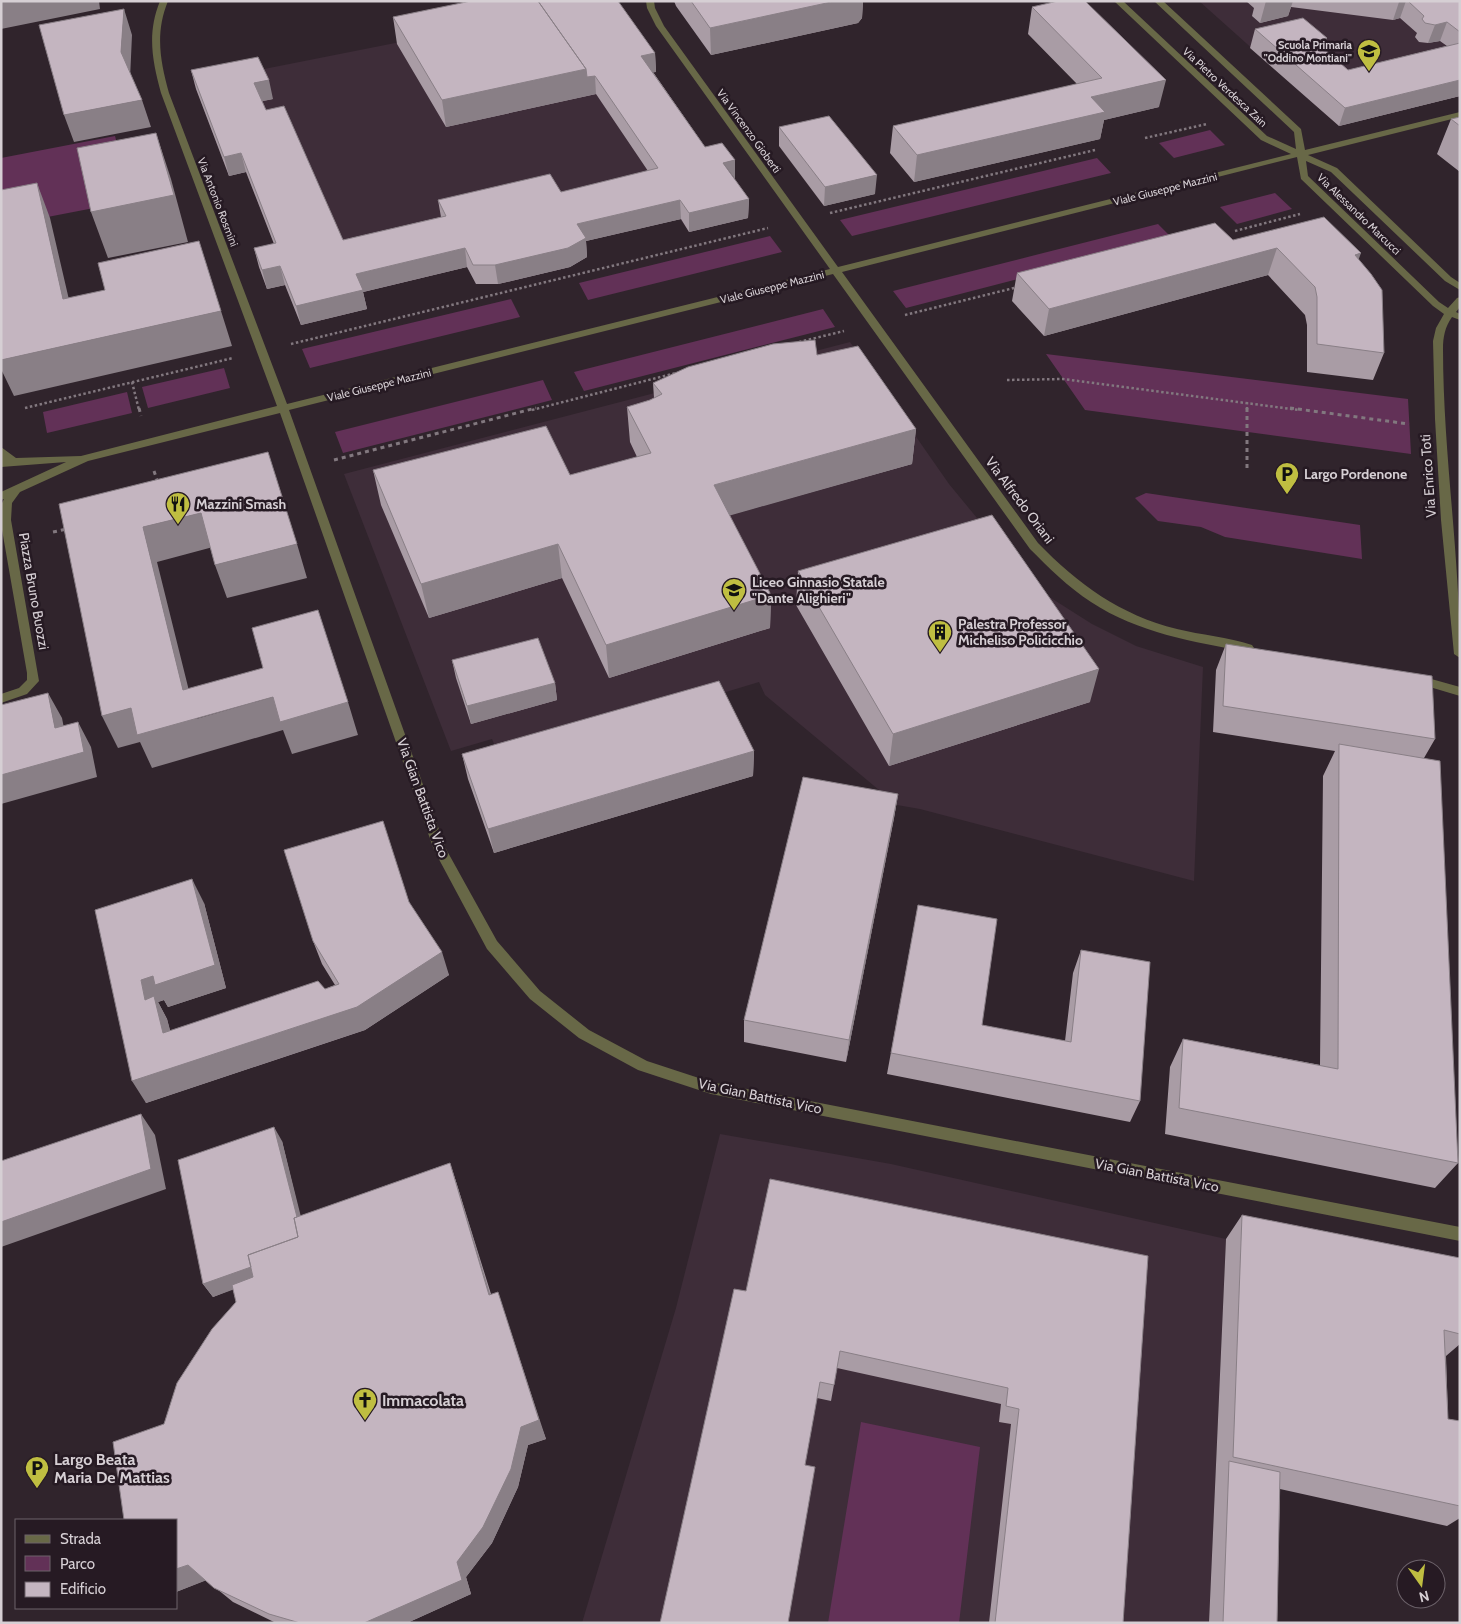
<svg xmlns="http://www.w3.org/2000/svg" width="1461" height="1624" font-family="Cabin,sans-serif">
<rect width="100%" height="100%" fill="#30242c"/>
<path fill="#3e2d39" d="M607 1 656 72 643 74 705 166 722 162 735 179 724 181 748 218 689 232 680 219 580 242 587 257 570 267 498 284H476L467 267 360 293 367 309 301 325 285 285 267 289 259 267 281 261 246 172 229 176 194 83Z
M1199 1H1442L1460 15V96L1339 126Z
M850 342 949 484 1028 580 1051 598 1092 624 1136 646 1203 667 1194 881 920 809 897 805 765 695 759 682 501 760 492 739 451 751 344 474Z
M720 1134 891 1164 1226 1239 1209 1623H582L676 1308Z"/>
<path fill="#623157" d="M1210 130 1225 145 1174 158 1159 143Z
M115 136 128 185 94 208 1 226V158Z
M1097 158 1111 173 852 236 840 220Z
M1275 193 1292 209 1237 224 1220 207Z
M1158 224 1173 239 906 308 893 291Z
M770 236 782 252 588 300 579 283Z
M511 299 520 317 310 368 302 349Z
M823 309 835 327 584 391 574 372Z
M1046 354 1408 399 1411 454 1085 410Z
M224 368 230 388 148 408 142 387Z
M543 380 552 400 343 453 335 432Z
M127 392 132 413 47 433 43 412Z
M1146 493 1360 525 1362 559 1225 537 1201 527 1158 521 1135 498Z
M861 1422 980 1447 959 1623H828Z"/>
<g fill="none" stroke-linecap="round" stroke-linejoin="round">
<path stroke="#82787f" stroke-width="2.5" stroke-dasharray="2.5 2.5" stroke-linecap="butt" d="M1145 138 1207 124
M830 213 1095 150
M1235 231 1300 214
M905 315 1018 287
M799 342 844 331
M291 344 768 228
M1007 380 1063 379 1299 410
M132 382 139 410
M1247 402V410
M25 408 233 358
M532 410 676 373"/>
<path stroke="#82787f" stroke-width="3" stroke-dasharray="4 4" stroke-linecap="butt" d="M139 408 141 416
M1247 408V469
M1290 408 1409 424
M334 460 536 408
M154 471 158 483
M53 532 67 529"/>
<path fill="#686847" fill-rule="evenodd" d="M160 1H168C155 33 160 61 169 93L287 404 830 269 656 26 647 8 646 1H654L655 8 664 26 838 267 1291 154 1261 140 1114 1H1123L1267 136 1296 149 1294 132 1154 1H1163L1301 129 1305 150 1460 112V117L1308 155 1337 168 1451 277 1460 283V290L1445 281 1331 172 1306 161 1308 176 1439 302 1448 308 1457 298 1460 297V307L1456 312 1460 314V320L1452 317C1445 327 1443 337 1443 349 1443 452 1460 555 1460 658L1454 654 1441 520 1435 419 1433 341 1436 328 1444 314 1433 306 1301 179 1297 157 842 272 1038 543C1078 584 1120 615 1177 629 1201 635 1228 637 1252 645L1254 648 1248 652C1194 642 1138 633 1091 602 1068 587 1049 568 1030 549L833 274 289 410 446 849 497 941 540 991 589 1030 647 1061 711 1082 1460 1227V1241L711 1094 638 1070 579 1038 530 999 487 949 434 850 280 413 88 461 20 492 12 503 11 520 39 681 27 694 1 703V694L19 688 27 680V673L1 524 2 503 4 499 1 500V492L66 462 1 467V447L16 458 81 456 277 406 161 93C152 60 147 33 160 1Z
M1417 675 1460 687V696L1413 682 1411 679 1413 676Z"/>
</g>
<path fill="#a99ca5" d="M674 1H863L862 18 858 23 711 55 676 6Z
M1246 1H1460V96L1339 126 1250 48 1255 29 1324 49 1348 70 1447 46 1440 41 1428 43 1419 42 1415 37 1417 33 1400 18 1393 20 1291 7 1288 16 1260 23 1252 16 1254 8Z
M1032 7 1159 107 1104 120 1100 139 914 182 890 153 893 126 1077 84 1028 34Z
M393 17 655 53 656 72H653L705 147 734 179 749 199 748 218 689 232 681 219 586 241 587 257 570 267 498 284H476L467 267 363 292 367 309 301 325 285 285 267 289 259 267 254 248 274 244 246 172 229 176 196 89 191 70 273 99 262 101 266 110 343 240 441 217 438 200 561 192 648 171 596 94 446 127 397 44Z
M1460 117V172L1437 154 1451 119Z
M779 127 875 194 824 206 779 146Z
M1233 240 1359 260 1384 353 1373 380 1307 372V325L1305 315 1268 275 1044 336 1012 301 1017 273Z
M817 355 916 429 912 464 729 515 771 595 770 628 609 678 562 578 429 618 381 505 373 470 570 475 637 457 630 442 627 407 650 400 654 398 653 383Z
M798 571 1090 702 889 766 796 605Z
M1226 644 1435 739 1424 758 1458 1163 1435 1188 1165 1134 1170 1067 1183 1039 1320 1065 1323 776 1335 751 1213 732 1216 670Z
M452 660 555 683 557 700 471 724 456 678Z
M754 751 753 776 494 853 468 779 462 754Z
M898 794 894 818 846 1062 744 1042V1020Z
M409 902 449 975 365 1030 146 1103 95 910 204 903 226 988 168 1007 164 1000 158 1002 167 1019 170 1031 325 989 335 985 322 964 313 941Z
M918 905 982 1025 1065 1041 1073 973 1081 950 1140 1101 1130 1122 887 1074Z
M282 1141 300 1216 450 1163 458 1188 491 1294 546 1439 528 1445 518 1487 492 1543 466 1577 471 1594 407 1623H276L233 1602 206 1580 176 1592V1520L164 1424 236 1302 233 1289 213 1297 203 1284Z
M1242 1215 1460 1258V1344L1446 1356 1448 1419 1460 1421V1518L1447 1526 1280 1489 1277 1623H1209L1226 1239Z
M1148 1256 1123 1623H989L1011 1424 999 1422 1001 1404 837 1368 831 1401 817 1398 746 1291Z"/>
<path fill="#897f86" d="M1 1H99L100 9 1 29Z
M836 1H863L862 18 858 23 711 55 710 28Z
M1266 1H1293L1288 16 1260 23Z
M1401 1H1406L1400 18 1393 20 1399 2Z
M124 9 132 35 130 79 121 52Z
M1447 22 1440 41 1428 43 1435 25Z
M1327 38 1321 57 1315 41Z
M655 53 656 72 642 75 641 56Z
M586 69 595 76 596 94 446 127 442 100Z
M269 80 273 99 259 102 254 83Z
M1166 80 1159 107 1104 120 1100 139 914 182 917 155 1091 97Z
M1460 80V96L1339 126 1345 108Z
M142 100 151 127 74 142 64 115Z
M156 133 171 179 188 242 108 258 91 212Z
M241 153 246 172 229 176 224 157Z
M735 160V179L723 163Z
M877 175 875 194 824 206 825 187Z
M37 183 50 218 77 334 63 299Z
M749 199 748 218 689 232V213Z
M680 200 681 219 586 241 587 257 570 267 498 284 495 265 577 224Z
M465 248 467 267 363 292 367 309 301 325 296 306 356 274Z
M1277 248 1268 275 1044 336 1049 309Z
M1361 253 1351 280 1355 255Z
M280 266 285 285 267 289 262 270Z
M221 311 232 346 14 396 1 369V360Z
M916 429 912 464 714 520V485Z
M201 513 213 547 157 562 196 719 273 697 348 702 358 735 292 754 283 730 152 768 140 742 118 748 102 716 131 708 183 690 143 527Z
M297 544 307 578 227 598 215 565Z
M558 544 562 578 429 618 421 584Z
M771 595 770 628 609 678 606 645Z
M1099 669 1090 702 889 766 893 734Z
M555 683 557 700 471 724 467 706Z
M48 693 62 718 69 754 55 728Z
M78 722 91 747 97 777 1 804V775Z
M754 751 753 776 494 853 488 829Z
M898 794 894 818 846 1062 849 1040Z
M192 879 204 903 226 988 168 1007 164 1000 158 1002 167 1019 177 1055 163 1033 145 1000 141 980Z
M442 952 449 975 365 1030 146 1103 132 1081Z
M141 1114 155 1135 166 1189 1 1247V1222Z
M274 1127 282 1141 312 1261 213 1297 203 1284Z
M450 1163 458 1188 497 1317 489 1295Z
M505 1314 546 1439 528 1445 518 1487 492 1543 466 1577 471 1594 407 1623H364L457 1562Z
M188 1565 207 1580 176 1592V1569Z"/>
<path fill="#c4b5c0" stroke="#897f86" d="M471 1H538L586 69 442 100 393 17Z
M538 1H618L655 53 641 56 705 147 722 143 735 160 723 163 749 199 689 213 680 200 577 224 586 238 568 248 495 265H473L465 248 356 274 363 290 296 306 280 266 262 270 254 248 276 243 241 153 224 157 191 70 258 57 269 80 254 83 266 110 284 106 343 240 446 216 438 200 550 174 561 192 658 168 595 76 587 77 586 69Z
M691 1H836L710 28Z
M1058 1H1085L1166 80 1091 97 1105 112 917 155 893 126 1102 78 1032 7Z
M1408 1H1460V32L1447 22 1435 25 1425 23 1422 19 1424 16Z
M124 9 121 52 142 100 64 115 39 25Z
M1303 18 1327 38 1315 41 1348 70 1460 43V80L1345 108 1255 29Z
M829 116 877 175 825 187 779 127Z
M1460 117V126L1451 119Z
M156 133 174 195 91 212 77 148Z
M37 183 63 299 105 290 98 263 199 241 221 311 1 360V190Z
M1324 217 1361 253 1355 255 1371 274 1382 290 1384 353 1317 344V297L1315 287 1277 248 1049 309 1017 273 1215 223 1233 240Z
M815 340 817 355 858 346 916 429 714 485 771 595 606 645 558 544 421 584 373 470 546 426 570 475 651 453 627 407 650 400 662 394 653 383 688 367 773 344Z
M268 452 297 544 215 565 201 513 143 527 183 690 263 668 252 628 318 610 348 702 280 722 273 697 137 735 131 708 102 716 59 504Z
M992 515 1099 669 893 734 798 571Z
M538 638 555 683 467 706 452 660Z
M1226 644 1432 676 1435 739 1223 706Z
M719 681 754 751 488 829 462 754Z
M48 693 55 728 78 722 84 752 1 775V705Z
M1339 744 1440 761 1458 1163 1179 1108 1183 1039 1338 1069Z
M803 777 898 794 849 1040 744 1020Z
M383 821 409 902 442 952 357 1007 132 1081 95 910 192 879 215 965 155 985 153 976 141 980 145 1000 154 996 163 1033 318 981 325 989 339 984 313 941 284 850Z
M918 905 997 919 982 1025 1071 1042 1081 950 1150 962 1140 1101 891 1053Z
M141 1114 151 1169 1 1222V1161Z
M274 1127 297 1217 294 1218 298 1237 248 1255 251 1267 203 1284 178 1160Z
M450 1163 489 1295 498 1292 539 1420 521 1427 511 1469 483 1527 457 1562 462 1580 364 1623H300L269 1614 214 1588 188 1565 176 1569V1520H124L113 1442 164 1424 177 1383 212 1329 236 1302 232 1285 253 1277 248 1255 298 1237 294 1218Z
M770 1179 1148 1256 1123 1623H995L1019 1409 1006 1406 1008 1388 840 1351 834 1385 820 1382 805 1465 815 1467 788 1623H660L734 1289 746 1291Z
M1242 1215 1460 1258V1334L1444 1330 1448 1419 1460 1421V1506L1233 1457Z
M1229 1461 1280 1472 1277 1623H1223Z"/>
<defs>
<g id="school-pin" transform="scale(1.25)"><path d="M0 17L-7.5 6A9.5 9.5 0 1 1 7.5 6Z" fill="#bfbe41" stroke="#261a23"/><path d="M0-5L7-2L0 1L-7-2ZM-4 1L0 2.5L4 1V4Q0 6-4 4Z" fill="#111"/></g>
<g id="parking-pin" transform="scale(1.25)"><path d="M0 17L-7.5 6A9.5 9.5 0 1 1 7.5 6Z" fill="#bfbe41" stroke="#261a23"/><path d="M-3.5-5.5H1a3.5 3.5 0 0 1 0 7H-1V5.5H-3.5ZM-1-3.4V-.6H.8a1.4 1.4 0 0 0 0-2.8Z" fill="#111"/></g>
<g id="restaurant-pin" transform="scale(1.25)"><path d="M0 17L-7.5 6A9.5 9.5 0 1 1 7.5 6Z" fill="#bfbe41" stroke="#261a23"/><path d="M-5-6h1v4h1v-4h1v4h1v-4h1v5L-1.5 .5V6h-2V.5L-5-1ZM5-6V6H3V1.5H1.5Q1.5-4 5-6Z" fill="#111"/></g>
<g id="building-pin" transform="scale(1.25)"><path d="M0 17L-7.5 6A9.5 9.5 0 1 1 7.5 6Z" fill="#bfbe41" stroke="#261a23"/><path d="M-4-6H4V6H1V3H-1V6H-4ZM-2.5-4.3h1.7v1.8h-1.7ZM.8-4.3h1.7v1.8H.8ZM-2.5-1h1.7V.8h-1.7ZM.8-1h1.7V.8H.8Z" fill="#111"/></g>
<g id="church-pin" transform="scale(1.25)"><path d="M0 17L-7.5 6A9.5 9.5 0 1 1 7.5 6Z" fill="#bfbe41" stroke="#261a23"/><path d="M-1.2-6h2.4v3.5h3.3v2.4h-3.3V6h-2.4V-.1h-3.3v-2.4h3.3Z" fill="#111"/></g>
</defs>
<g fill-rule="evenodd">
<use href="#school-pin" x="1369" y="51"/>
<use href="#parking-pin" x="1287" y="474"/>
<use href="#restaurant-pin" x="178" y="504"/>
<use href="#school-pin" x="734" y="590"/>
<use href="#building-pin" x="940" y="632"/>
<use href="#church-pin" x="365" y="1400"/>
<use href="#parking-pin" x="37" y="1468"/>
</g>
<g text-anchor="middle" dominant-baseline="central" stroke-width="5" stroke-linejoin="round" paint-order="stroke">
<g font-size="11" font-weight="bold" fill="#d6cfd4" stroke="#261a23" text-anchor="end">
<text x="1352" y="45">Scuola Primaria<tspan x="1352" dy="13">"Oddino Montiani"</tspan></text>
</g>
<g font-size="11" fill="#d6cfd4" stroke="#261a23">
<text transform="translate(1225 87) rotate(43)">Via Pietro Verdesca Zain</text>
<text transform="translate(749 131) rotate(54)">Via Vincenzo Gioberti</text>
<text transform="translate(1165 189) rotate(-14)">Viale Giuseppe Mazzini</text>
<text transform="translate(218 202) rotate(69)">Via Antonio Rosmini</text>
<text transform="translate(1359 214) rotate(44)">Via Alessandro Marcucci</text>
<text transform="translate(772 287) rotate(-14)">Viale Giuseppe Mazzini</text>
<text transform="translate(379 385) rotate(-14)">Viale Giuseppe Mazzini</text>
</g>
<g font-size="14" font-weight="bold" fill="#d6cfd4" stroke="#261a23" text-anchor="start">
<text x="1304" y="474">Largo Pordenone</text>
<text x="196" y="504">Mazzini Smash</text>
<text x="752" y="582">Liceo Ginnasio Statale<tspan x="752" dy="16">"Dante Alighieri"</tspan></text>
<text x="958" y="624">Palestra Professor<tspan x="958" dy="16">Micheliso Policicchio</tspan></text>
</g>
<g font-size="14" fill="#d6cfd4" stroke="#261a23">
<text transform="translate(1428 476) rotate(-94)">Via Enrico Toti</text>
<text transform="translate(1020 500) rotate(53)">Via Alfredo Oriani</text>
<text transform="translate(34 591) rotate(80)">Piazza Bruno Buozzi</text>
<text transform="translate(423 798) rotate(70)">Via Gian Battista Vico</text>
<text transform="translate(760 1096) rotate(12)">Via Gian Battista Vico</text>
<text transform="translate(1157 1175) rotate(11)">Via Gian Battista Vico</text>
</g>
<g font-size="16" font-weight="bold" fill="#d6cfd4" stroke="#261a23" text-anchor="start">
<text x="382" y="1400">Immacolata</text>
<text x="54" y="1459">Largo Beata<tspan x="54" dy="18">Maria De Mattias</tspan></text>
</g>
</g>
<rect width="1461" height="1624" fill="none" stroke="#d6cfd4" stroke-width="5"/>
<rect x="15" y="1519" width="162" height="90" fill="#261a23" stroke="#6c626a"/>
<rect x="25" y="1535" width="25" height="8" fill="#686847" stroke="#6c626a"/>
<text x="60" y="1544" font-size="15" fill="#d6cfd4">Strada</text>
<rect x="25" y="1556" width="25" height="15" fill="#623157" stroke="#6c626a"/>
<text x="60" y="1569" font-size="15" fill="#d6cfd4">Parco</text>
<rect x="25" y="1582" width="25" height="15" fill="#c4b5c0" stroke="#6c626a"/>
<text x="60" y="1594" font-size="15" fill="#d6cfd4">Edificio</text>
<g transform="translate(1421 1584) rotate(166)"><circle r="24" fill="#261a23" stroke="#6c626a"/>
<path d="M0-4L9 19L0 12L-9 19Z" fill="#bfbe41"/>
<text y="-8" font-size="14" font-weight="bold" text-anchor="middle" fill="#d6cfd4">N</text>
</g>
</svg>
